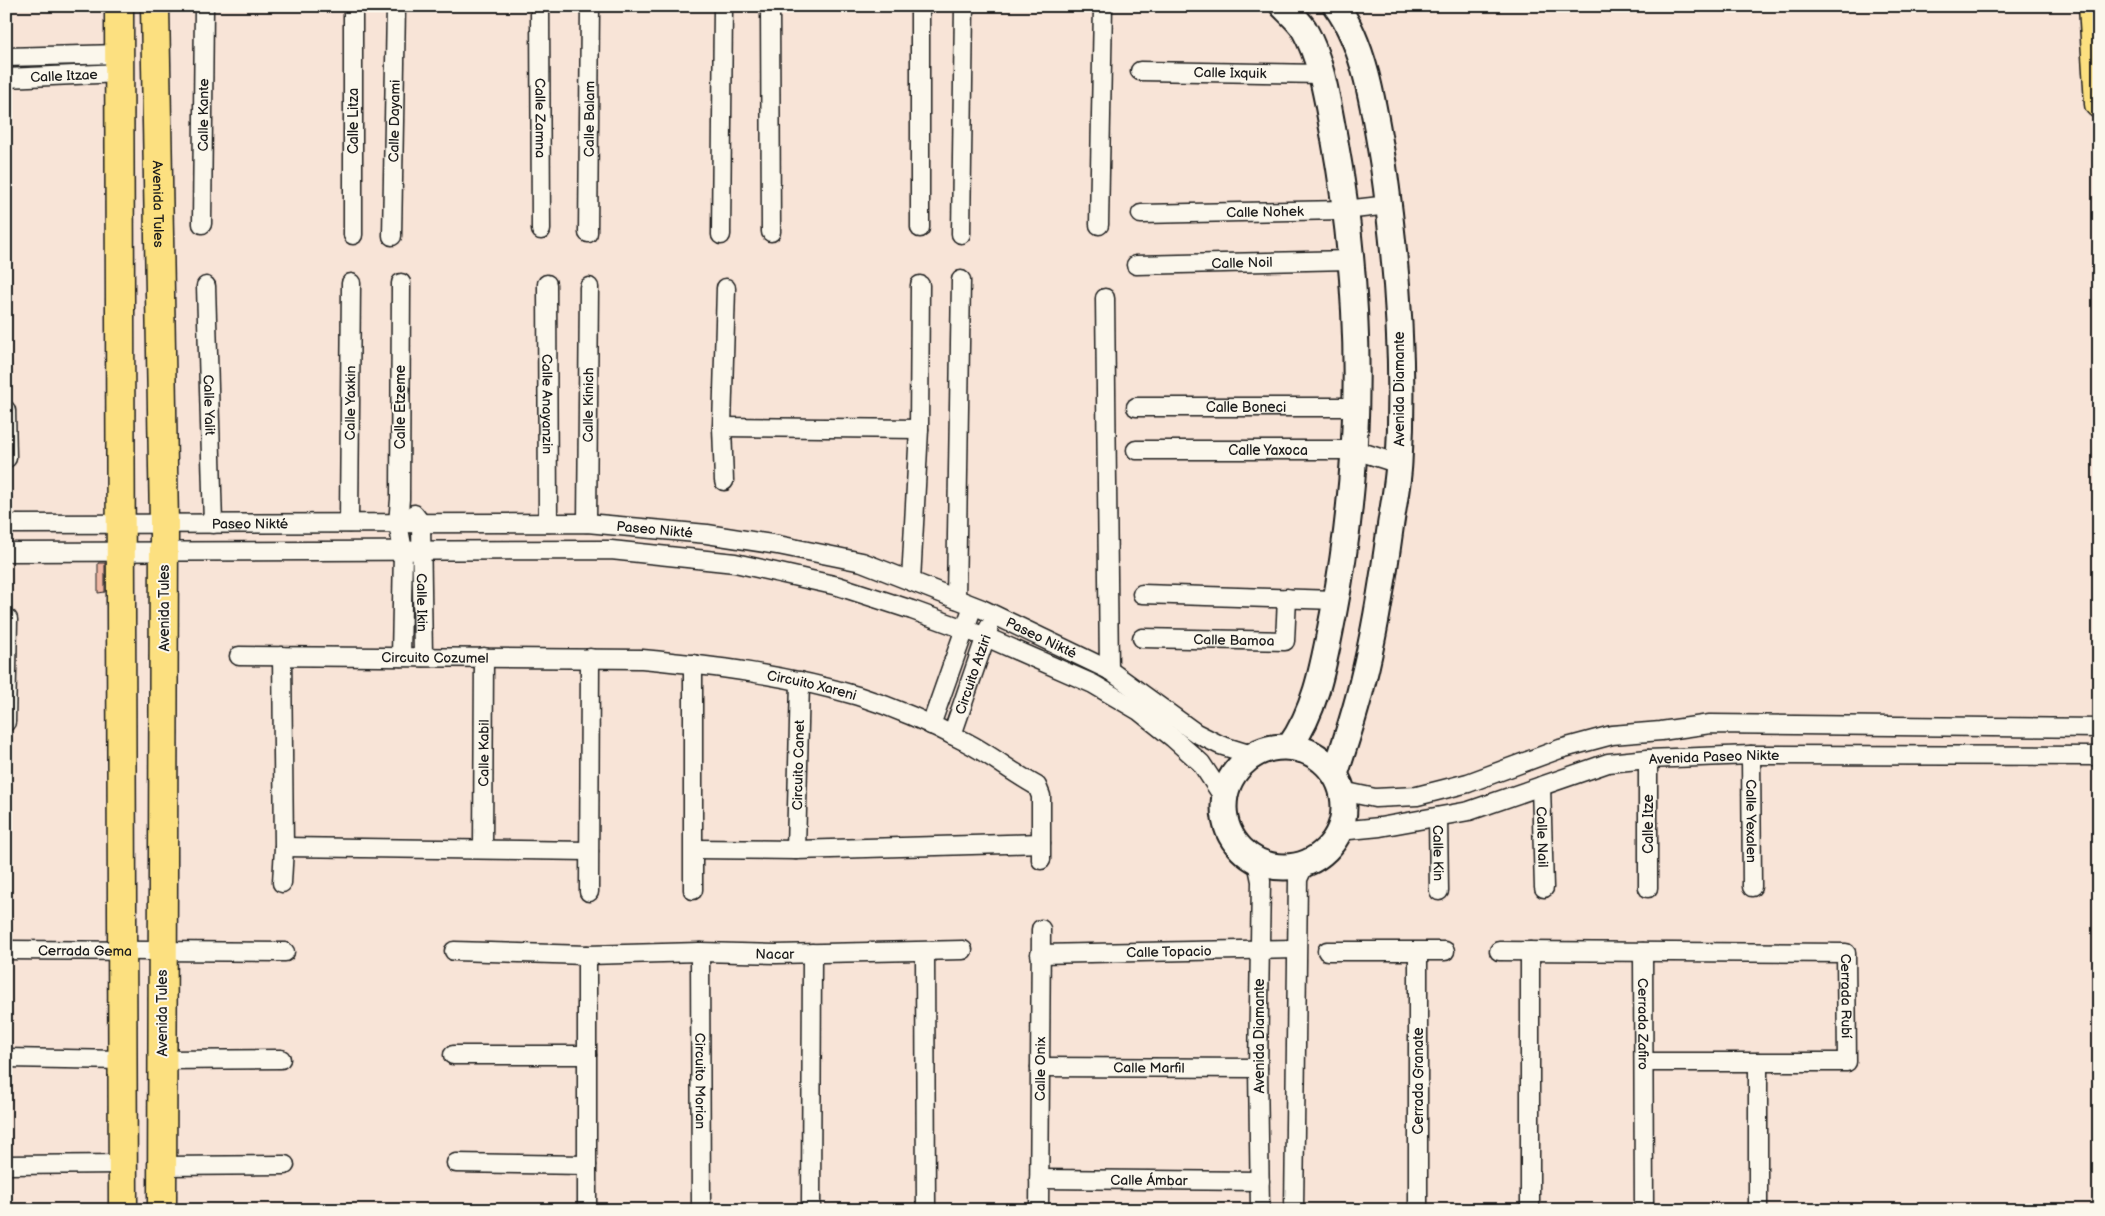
<svg xmlns="http://www.w3.org/2000/svg" width="2105" height="1216" font-family="'Balsamiq Sans',sans-serif">
<rect width="100%" height="100%" fill="#f8e4d7"/>
<filter id="ink" filterUnits="userSpaceOnUse"><feTurbulence type="fractalNoise" baseFrequency=".02" numOctaves="2"/><feDisplacementMap in="SourceGraphic" scale="10" xChannelSelector="R" yChannelSelector="G"/><feConvolveMatrix kernelMatrix="1 2 1 2 8 2 1 2 1" color-interpolation-filters="sRGB"/></filter>
<g filter="url(#ink)">
<path fill="#f0b8a5" stroke="#1c1c1c" d="M98 563H105V592L98 593Z"/>
<g fill="none" stroke-linecap="round" stroke-linejoin="round">
<g stroke="#1c1c1c" stroke-width="21">
<g id="street">
<path id="s1" d="M540 6 541 230"/>
<path d="M770 6 771 232"/>
<path d="M6 57 120 54"/>
<path id="s2" d="M1140 71 1321 74"/>
<path id="s3" d="M6 78 121 73"/>
<path id="s4" d="M1141 214 1345 210 1389 205"/>
<path id="s5" d="M202 224 204 6"/>
<path d="M1099 225 1103 6"/>
<path d="M920 228V6"/>
<path id="s6" d="M588 233 590 6"/>
<path d="M961 234 964 6"/>
<path d="M353 235V6"/>
<path d="M721 235 723 6"/>
<path id="s7" d="M392 236 396 6"/>
<path id="s8" d="M1136 265 1349 260"/>
<path d="M401 283 400 499 398 524 403 550 401 657"/>
<path id="s9" d="M547 284 548 523"/>
<path id="s10" d="M206 286 213 524"/>
<path d="M1105 298 1109 670"/>
<path id="s11" d="M1136 407H1356"/>
<path d="M6 410 7 458"/>
<path d="M722 427 919 429"/>
<path id="s12" d="M1136 450H1355L1399 464"/>
<path d="M724 481 722 427 726 288"/>
<path id="s13" d="M414 514 421 523 423 657"/>
<path id="s14" d="M349 523 351 283"/>
<path id="s15" d="M587 523 589 287"/>
<path id="s16" d="M6 524 587 523 707 534 778 545 862 562 982 609 1109 670 1196 733 1220 745 1252 755"/>
<path d="M6 552 611 550 735 563 838 586 912 610 986 637 1093 684 1139 711 1173 738 1201 763 1224 798"/>
<path d="M911 581 919 429 920 285"/>
<path d="M1142 594 1336 600"/>
<path d="M956 599 961 280"/>
<path id="s17" d="M1142 638 1285 641 1287 598"/>
<path id="s18" d="M239 656 642 659C715 666 788 675 858 696 893 707 934 725 966 742 991 755 1013 773 1037 786L1041 796V860"/>
<path d="M6 722 8 619"/>
<path d="M931 725 973 606"/>
<path id="s19" d="M952 735 989 627"/>
<path id="s20" d="M1751 755 1752 887"/>
<path d="M1648 759V888"/>
<path id="s21" d="M1541 786 1544 888"/>
<path d="M1342 791 1375 798 1417 796 1468 783 1560 749 1612 735 1661 731 1710 724 2099 728"/>
<path id="s22" d="M1438 817 1439 891"/>
<path id="s23" d="M1339 831 1380 827 1469 811 1608 763 1648 759 1751 755 2099 756"/>
<path d="M284 847 589 851"/>
<path id="s24" d="M483 849 484 657"/>
<path d="M694 849 796 850 1041 843"/>
<path id="s25" d="M796 850 800 681"/>
<path d="M1257 862 1261 881 1258 1068 1260 1210"/>
<path d="M282 883 284 847 282 656"/>
<path d="M693 890V664"/>
<path d="M589 892 590 658"/>
<path id="s26" d="M6 950 285 952"/>
<path id="s27" d="M454 951 587 955 700 952 776 954 963 950"/>
<path d="M1327 951H1445"/>
<path id="s28" d="M1499 951 1846 953 1847 1062H1644"/>
<path id="s29" d="M700 952 701 1210"/>
<path d="M925 952 926 1210"/>
<path id="s30" d="M1643 952 1644 1210"/>
<path id="s31" d="M1040 954 1296 949"/>
<path d="M587 955V1210"/>
<path d="M453 1055H587"/>
<path d="M6 1058 123 1060"/>
<path d="M162 1060 281 1059"/>
<path d="M1758 1062V1210"/>
<path id="s32" d="M1040 1067 1258 1068"/>
<path d="M456 1163 587 1165"/>
<path d="M6 1165 123 1164"/>
<path d="M162 1166 285 1165"/>
<path id="s33" d="M1039 1179 1260 1181"/>
<path d="M811 1210 812 953"/>
<path id="s34" d="M1039 1210 1041 929"/>
<path d="M1294 1210 1298 879 1305 864"/>
<path d="M1418 1210V952"/>
<path d="M1530 1210V951"/>
</g>
</g>
<g stroke="#1c1c1c" stroke-width="29">
<path id="secondary" d="M1283 6C1290 13 1299 21 1304 29 1322 61 1327 100 1334 136 1363 295 1364 458 1333 616 1324 661 1317 708 1290 746
M1224 807a60 60 0 1 1 120 0a60 60 0 1 1-120 0Z
M1335 774C1345 744 1355 714 1362 684 1375 633 1383 581 1390 529 1393 507 1398 484 1399 462 1405 362 1397 262 1383 163 1375 115 1366 46 1336 6"/>
</g>
<g stroke="#1c1c1c" stroke-width="31">
<g id="primary">
<path d="M119 6 123 1210"/>
<path id="s35" d="M155 6 164 524 162 1210"/>
<path d="M2093 6 2099 104"/>
</g>
</g>
<use href="#street" stroke="#fbf7ec" stroke-width="18"/>
<use href="#secondary" stroke="#fbf7ec" stroke-width="25"/>
<use href="#primary" stroke="#fce080" stroke-width="28"/>
</g>
</g>
<g text-anchor="middle" dominant-baseline="central" stroke-width="4" stroke-linejoin="round" paint-order="stroke">
<g font-size="14" fill="#1c1c1c" stroke="#fbf7ec">
<text stroke="none"><textPath href="#s2" startOffset="90">Calle Ixquik</textPath></text>
<text stroke="none"><textPath href="#s3" startOffset="58">Calle Itzae</textPath></text>
<text stroke="none"><textPath href="#s5" startOffset="109">Calle Kante</textPath></text>
<text stroke="none"><textPath href="#s1" startOffset="112">Calle Zamna</textPath></text>
<text stroke="none"><textPath href="#s6" startOffset="114">Calle Balam</textPath></text>
<text transform="translate(353 121) rotate(-90)">Calle Litza</text>
<text stroke="none"><textPath href="#s7" startOffset="115">Calle Dayami</textPath></text>
<text stroke="none"><textPath href="#s35" startOffset="198">Avenida Tules</textPath></text>
<text stroke="none"><textPath href="#s4" startOffset="124">Calle Nohek</textPath></text>
<text stroke="none"><textPath href="#s8" startOffset="106">Calle Noil</textPath></text>
<text transform="translate(1399 389) rotate(-90)">Avenida Diamante</text>
<text stroke="none"><textPath href="#s14" startOffset="120">Calle Yaxkin</textPath></text>
<text stroke="none"><textPath href="#s9" startOffset="120">Calle Anayanzin</textPath></text>
<text stroke="none"><textPath href="#s10" startOffset="119">Calle Yalit</textPath></text>
<text stroke="none"><textPath href="#s15" startOffset="118">Calle Kinich</textPath></text>
<text transform="translate(400 407) rotate(-90)">Calle Etzeme</text>
<text stroke="none"><textPath href="#s11" startOffset="110">Calle Boneci</textPath></text>
<text stroke="none"><textPath href="#s12" startOffset="132">Calle Yaxoca</textPath></text>
<text stroke="none"><textPath href="#s16" startOffset="244">Paseo Nikté</textPath></text>
<text stroke="none"><textPath href="#s16" startOffset="649">Paseo Nikté</textPath></text>
<text stroke="none"><textPath href="#s13" startOffset="91">Calle Ikin</textPath></text>
<text transform="translate(164 608) rotate(-90)">Avenida Tules</text>
<text stroke="none"><textPath href="#s16" startOffset="1054">Paseo Nikté</textPath></text>
<text stroke="none"><textPath href="#s17" startOffset="92">Calle Bamoa</textPath></text>
<text stroke="none"><textPath href="#s18" startOffset="196">Circuito Cozumel</textPath></text>
<text stroke="none"><textPath href="#s19" startOffset="64">Circuito Atziri</textPath></text>
<text stroke="none"><textPath href="#s18" startOffset="575">Circuito Xareni</textPath></text>
<text stroke="none"><textPath href="#s24" startOffset="96">Calle Kabil</textPath></text>
<text stroke="none"><textPath href="#s23" startOffset="385">Avenida Paseo Nikte</textPath></text>
<text stroke="none"><textPath href="#s25" startOffset="85">Circuito Canet</textPath></text>
<text stroke="none"><textPath href="#s20" startOffset="66">Calle Yexalen</textPath></text>
<text transform="translate(1648 824) rotate(-90)">Calle Itze</text>
<text stroke="none"><textPath href="#s21" startOffset="51">Calle Nail</textPath></text>
<text stroke="none"><textPath href="#s22" startOffset="36">Calle Kin</textPath></text>
<text stroke="none"><textPath href="#s26" startOffset="79">Cerrada Gema</textPath></text>
<text stroke="none"><textPath href="#s31" startOffset="129">Calle Topacio</textPath></text>
<text stroke="none"><textPath href="#s27" startOffset="321">Nacar</textPath></text>
<text stroke="none"><textPath href="#s28" startOffset="390">Cerrada Rubí</textPath></text>
<text transform="translate(162 1013) rotate(-90)">Avenida Tules</text>
<text stroke="none"><textPath href="#s30" startOffset="72">Cerrada Zafiro</textPath></text>
<text transform="translate(1259 1036) rotate(-90)">Avenida Diamante</text>
<text stroke="none"><textPath href="#s32" startOffset="109">Calle Marfil</textPath></text>
<text stroke="none"><textPath href="#s34" startOffset="141">Calle Onix</textPath></text>
<text stroke="none"><textPath href="#s29" startOffset="129">Circuito Morian</textPath></text>
<text transform="translate(1418 1081) rotate(-90)">Cerrada Granate</text>
<text stroke="none"><textPath href="#s33" startOffset="110">Calle Ámbar</textPath></text>
</g>
</g>
<rect width="2105" height="1216" fill="none" stroke="#fbf7ec" stroke-width="25"/>
<rect x="12" y="12" width="2080" height="1191" fill="none" stroke="#1c1c1c" stroke-width="2" filter="url(#ink)"/>
</svg>
